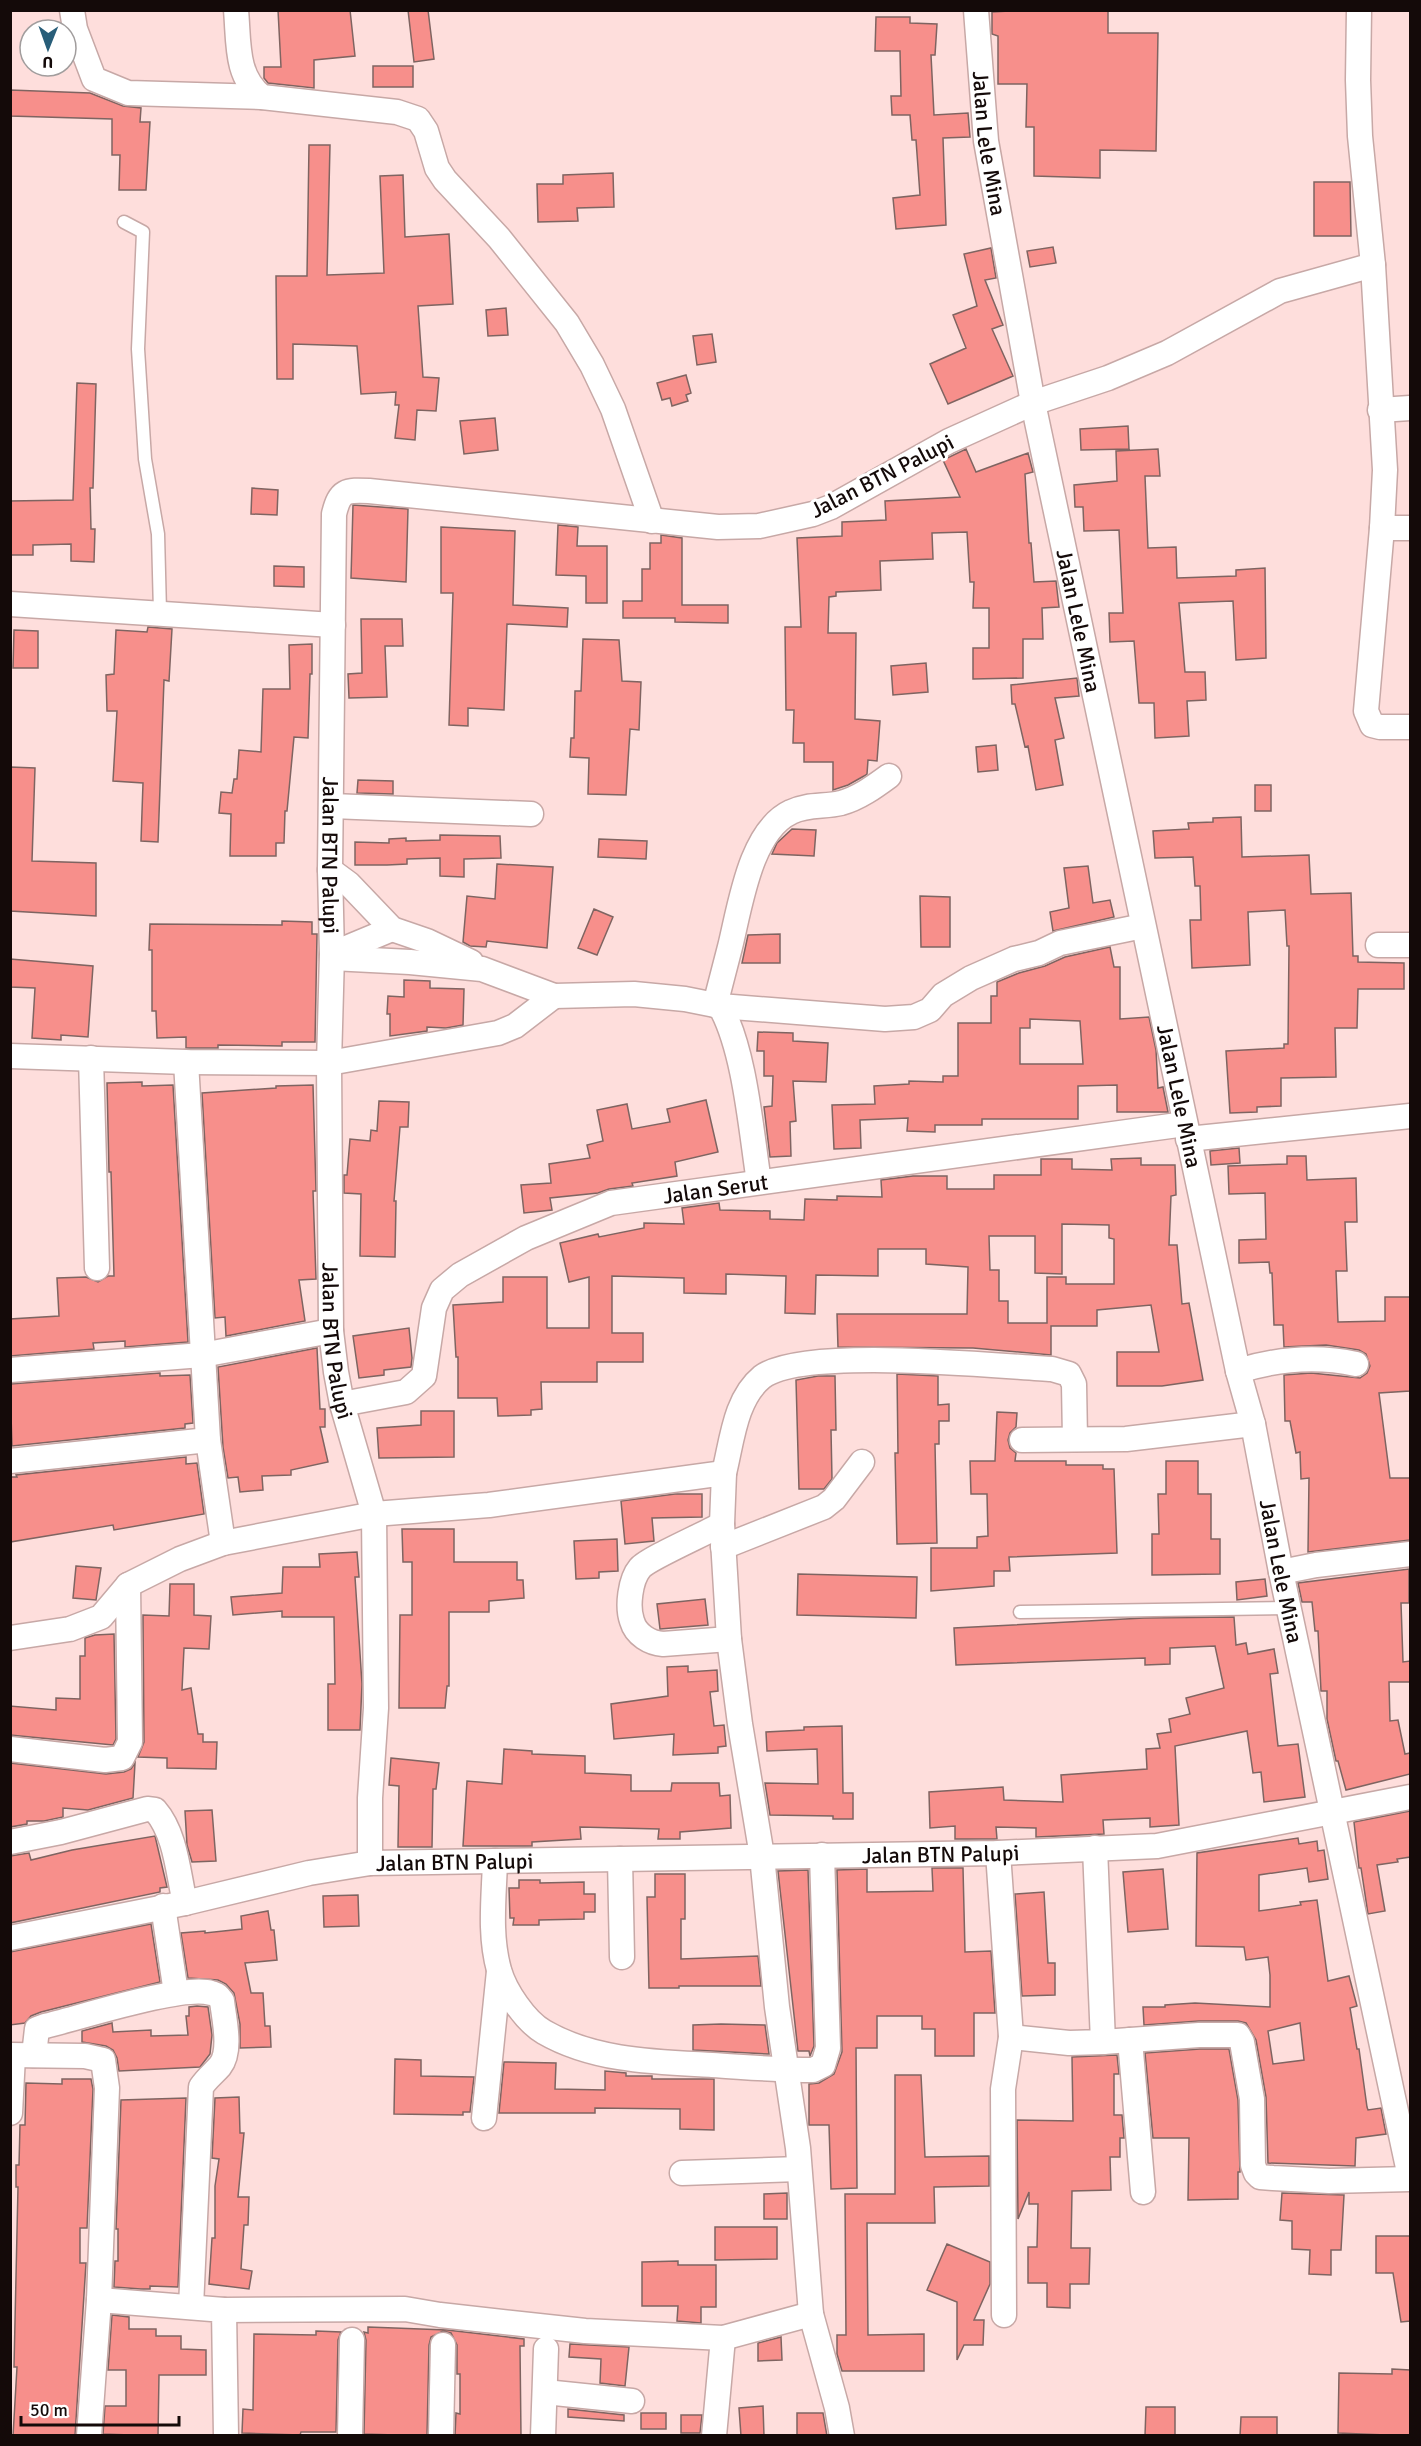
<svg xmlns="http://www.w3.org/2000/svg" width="1421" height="2446" font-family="Signika,sans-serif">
<rect width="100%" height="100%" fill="#fededc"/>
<path fill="#f78f8b" stroke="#7f6461" stroke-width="1.5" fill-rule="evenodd" d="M278 10H350L355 56 314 60V88L268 83 264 78V67H281Z
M408 10H428L434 59 414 62Z
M1024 10H1108V33H1158L1156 151 1100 150V178L1034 176V127H1026L1027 84H998V36L992 34V12Z
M876 17H910V23L937 24 935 55H931L934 115 968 113 970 137 943 138 946 225 896 229 893 198 920 195 916 140H912L910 115H892L891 96H901L900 51H875Z
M373 66H413V87H373Z
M10 90 90 93 123 106 141 108 140 122H150L146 190H119L120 155H112V119L10 116Z
M309 145H330L327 275 384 273 380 176 403 175 405 237 449 234 453 304 418 306 423 377 439 378 436 411 417 410 415 440 395 438 399 405H395L396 392 361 394 357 346 293 344V379H277L276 276H307Z
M613 173 614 207 577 208 578 221 538 222 537 184H563V175Z
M1314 182H1350L1351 236H1314Z
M1053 247 1056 263 1030 267 1027 251Z
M991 248 996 278 985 280 1003 325 992 329 1013 376 948 404 930 364 966 348 953 315 977 306 964 254Z
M506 308 508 335 488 336 486 310Z
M712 334 716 362 697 365 693 336Z
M686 375 691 393 686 395 688 401 672 406 670 398 662 400 657 383Z
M77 383 96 384 93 488H90L91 529H95L94 562 71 561V544L33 545V555H10V501L73 500Z
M495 418 498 450 464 454 460 421Z
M1128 426 1129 449 1081 450 1080 429Z
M966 449 976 472 1028 453 1033 472 1025 474 1029 543H1031L1034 582 1056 581 1059 607 1042 608 1043 639H1023V678L973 679V648H989V608H973L974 582H970L967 532 932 533 933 559 880 561 881 590 836 592V596L829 597 828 633H856L855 719 880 721 877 761 868 760 867 774 864 776 848 785 833 790V762H804V743H793L794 710H786L785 627H801L797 538 842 536V522L886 520 885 501 960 497 943 460Z
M1158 449 1160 476H1145L1148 548 1176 547 1177 578 1236 576V570L1265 568 1266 658 1236 660 1233 601 1179 603 1185 672H1205L1206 700 1187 701 1189 736 1155 738 1154 703H1139L1134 641 1110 642 1109 613H1123L1119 530 1084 531 1083 507H1075L1074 485 1117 481 1116 451Z
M252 488 278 490 277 515 251 514Z
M353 505 408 509 406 582 351 578Z
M558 525 578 527 577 546H607V603H586V576L556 575Z
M441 527 515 531 513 605 568 608 567 627 507 624 504 710 468 708V726L449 725 453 593H441Z
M661 535 682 538V605H728V623L675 622V618H623V601H642V569H650V543H661Z
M274 566 304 567V587L274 586Z
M361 619H402L403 646H385L387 697 349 698 348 674 362 673Z
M148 627 172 629 169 681 164 680 158 842 141 841 143 783 113 781 117 711H107L106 675 114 674 116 630 147 632Z
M14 630 38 631V668H13Z
M583 639 619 640 622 681 641 682 639 730 630 729 626 795 588 794 589 758 570 757 571 738H574L575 691H581Z
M312 644V674H310L308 738 294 737 287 811H285L284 843H276V856H230L231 814 219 813 221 792 232 793 234 779H237L239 750 261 752 263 689H290L289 645Z
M926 663 928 692 893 695 891 666Z
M1077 678 1079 696 1055 698 1064 738 1055 740 1063 785 1036 790 1028 746 1025 747 1015 704H1012L1011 685Z
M996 745 998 770 978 772 976 747Z
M10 767 35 768 32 861 96 863V916L10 911Z
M358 780 393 781V794L357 793Z
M1255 785H1271V811H1255Z
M1241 817 1242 857 1309 855 1311 894 1351 893 1353 956H1358V962L1404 963V989H1358L1357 1028H1335L1336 1077 1281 1078V1106L1257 1107V1112L1230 1113 1226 1051 1284 1048V1044H1288L1289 946H1287L1285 910 1248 912 1250 965 1192 968 1190 920H1201L1200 886H1195L1193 857 1155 858 1153 831 1189 829 1188 823 1213 822V818Z
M792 829 816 830 814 856 772 854 777 843Z
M440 835 500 836 501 858 464 859V877L440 876V858L407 859V864L387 865H355V842L389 843V839L406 838V841L440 840Z
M599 839 647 841 646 859 598 857Z
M497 864 553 867 547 948 487 941 486 947 470 946 463 942 467 896 495 899Z
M1088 866 1093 903 1110 900 1114 917 1053 931 1050 912 1069 908 1064 868Z
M920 896 950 897V947H921Z
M594 909 613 917 597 955 578 948Z
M282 921 312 922V934H317L315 1042H282V1046L218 1045V1048H186V1037L157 1038 156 1011H152V950H149L150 924 282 925Z
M780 934V963H742L748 935Z
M1110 947 1114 967H1120V1019L1149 1017 1156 1050 1158 1088 1163 1087 1168 1112H1117V1085L1078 1086V1119H982V1125H935V1132L907 1131 908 1118 860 1120 861 1148 834 1149 832 1105 875 1104 874 1086 909 1084V1081L943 1082V1076H958V1023H991V996H997V982L1019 973 1045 966 1065 957ZM1030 1019 1080 1021 1083 1064H1020V1028H1030Z
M10 959 93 966 88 1037 61 1035V1040L32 1038 35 988 10 987Z
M404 980 430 981V988L464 989 463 1025 446 1028 427 1027V1031L390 1036V1014H387L388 996 404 997Z
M758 1032 793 1033V1041L828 1043 826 1082 793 1081 796 1121 790 1122 791 1156 770 1157 764 1107 772 1106 773 1076H764V1051H757Z
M142 1082V1086L173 1085 188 1342 125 1347V1341L93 1343 94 1349 10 1356V1319L59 1316 57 1278 86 1277 98 1282 108 1276H114L111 1172H109L107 1083Z
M313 1085 316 1191H313L316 1279 299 1280 305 1321 226 1336 225 1317 215 1318 202 1093 276 1088V1086Z
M706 1100 718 1152 675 1162 677 1176 632 1183 633 1186 609 1189 598 1193 550 1198 552 1210 524 1213 521 1185 551 1183 549 1164 590 1158 587 1145 603 1141 597 1110 627 1104 632 1129 670 1122 667 1109Z
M379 1101 409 1102 408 1127H400L394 1201H396L395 1257 360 1256 361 1194 344 1193V1175H347L350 1139 370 1141 371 1130 377 1131Z
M1239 1148 1240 1163 1211 1165 1210 1151Z
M1287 1156H1306L1307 1180 1356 1178 1357 1222H1345L1347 1271H1336L1338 1322 1385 1321V1297H1410V1391L1379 1393 1390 1478H1410V1540L1308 1552 1309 1478 1301 1479 1300 1452 1296 1453 1290 1421H1285L1284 1375 1311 1373 1360 1378 1367 1373 1370 1366 1366 1354 1359 1350 1326 1345 1284 1347 1283 1325H1274L1272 1273H1270L1269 1262 1239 1263V1240L1266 1239 1265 1193 1229 1194 1228 1166 1287 1164Z
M1141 1158V1165H1175L1176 1195 1171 1196 1169 1245H1177L1182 1304 1189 1303 1203 1380 1162 1386H1117V1352H1159L1151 1305 1097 1310V1326H1051V1355L973 1348 838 1347 837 1314H967L968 1267 926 1264V1249H878V1276L816 1275 815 1314 785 1313 786 1276 726 1274V1294L684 1293V1278L612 1276V1333H643V1362H597V1382H541L542 1409 531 1410V1415L498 1416 497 1398H458V1357H456L453 1305 503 1302V1277H547V1328H589V1277L569 1282 560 1243 598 1234 599 1237 644 1228V1223L684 1224 682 1208 719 1203 720 1210 770 1211V1219L804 1220 805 1199 837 1200V1196L882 1197 881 1180 913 1176H947V1189H994V1175H1041V1159H1072V1169L1112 1170 1111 1159ZM1062 1224 1109 1225V1238L1114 1239V1284H1066V1277H1047V1323H1008V1301H999V1270H990L989 1236H1035V1273L1062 1274Z
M409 1328 412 1358 411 1367 384 1370V1375L359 1378 353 1336Z
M317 1348 320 1409H325V1427H320L328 1462 291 1470V1475L262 1476 263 1490 240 1492 238 1477 228 1478 223 1447 218 1367Z
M160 1373V1376L190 1375 193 1423 185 1424V1428L12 1446 10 1384Z
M897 1374 938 1376V1405L949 1404V1421H939V1444H935L937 1543 897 1544 895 1453H898Z
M818 1376H835L836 1430H831L832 1479 824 1489H799L796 1380Z
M421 1411H454V1457L379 1458 377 1428 421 1425Z
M997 1412 1017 1413 1016 1427 1010 1433 1008 1440 1010 1448 1016 1453 1015 1461H1066V1465H1103V1469H1114L1117 1553 1009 1557 1010 1571H994V1586L931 1591V1548H977V1537L988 1536 987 1494H971L970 1461H995Z
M186 1457V1464L197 1463 204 1514 114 1530 113 1525 10 1542V1477H17L16 1475Z
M1166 1461H1198V1494H1211V1539H1220V1574L1152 1575V1534H1159L1158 1494H1166Z
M675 1494H702V1517L652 1518 654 1541 625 1544 621 1501Z
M402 1529H454V1562H517V1580H523L524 1598 489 1601V1612H449V1686H447L445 1708H399L400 1615H412V1562H403Z
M617 1539 618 1571 599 1572V1578L576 1579 574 1541Z
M357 1552 359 1577H355L362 1684 360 1730H328V1684H335L334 1617H282V1611L233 1615 231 1597 282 1593 283 1567H320L319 1554Z
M76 1566 101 1568 96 1600 73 1598Z
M1409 1569V1603H1401L1403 1662 1410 1661V1682H1389L1390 1721 1398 1720 1405 1754 1410 1753V1774L1346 1790 1338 1761H1336L1327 1719V1691H1321L1318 1631H1315L1312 1602H1302L1298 1583Z
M798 1574 917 1577 916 1618 797 1615Z
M1265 1579 1267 1596 1237 1600 1236 1582Z
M170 1584H194V1615L211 1616 209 1649 184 1648 182 1690 191 1688 198 1734H203V1742H217L216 1769 167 1768V1758L138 1757 144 1742 143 1615 169 1616Z
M705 1599 708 1625 660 1629 657 1604Z
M1234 1617 1236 1645 1246 1643 1248 1654 1274 1649 1278 1673 1270 1674 1278 1746 1298 1744 1305 1797 1264 1802 1261 1772 1253 1773 1247 1731 1175 1746 1179 1825 1150 1827V1818L1103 1820 1104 1834 1036 1837V1828L996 1827 997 1839H955V1826L930 1828 929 1792 1003 1787 1004 1800 1063 1802 1061 1775 1147 1769 1146 1749 1160 1748 1157 1734 1171 1732 1169 1719 1190 1714 1186 1698 1224 1688 1215 1646 1170 1648V1664L1145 1665V1658L956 1665 954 1628 1144 1618Z
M114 1634 116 1739 113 1745 10 1735V1706L56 1710V1698L80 1699V1656H85V1638L95 1635Z
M688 1666V1672L717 1670 718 1691 710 1692 714 1726 724 1725 726 1746 718 1747V1753L673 1755 674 1734 614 1739 611 1704 668 1696 667 1667Z
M842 1726 843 1793H853V1819H833V1816L770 1815 765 1783 818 1784 817 1749 767 1751 766 1732 804 1730V1727Z
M504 1749 532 1751V1754L585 1756V1773L631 1775V1791H671L672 1783H719L720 1796 730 1795 731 1828 680 1832V1839H658L659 1829 580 1827 581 1839 532 1842V1846H463L467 1781 502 1784Z
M391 1758 439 1763 436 1789H433L432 1847H398L399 1786 389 1785Z
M10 1763 106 1774 124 1772 131 1769 135 1763 133 1798 88 1810 63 1808V1817L44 1821H27V1824L10 1827Z
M212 1810 216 1861 192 1862 187 1845 185 1811Z
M1410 1811V1857L1397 1859 1398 1862 1377 1865 1385 1911 1368 1914 1361 1868H1359L1354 1822Z
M155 1836 167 1887 160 1888V1892L10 1923V1856L29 1853 31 1860 72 1850Z
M1298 1838 1299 1844 1317 1841 1318 1851 1324 1850 1328 1879 1309 1882 1307 1868 1259 1875V1911L1301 1905 1300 1902 1317 1900 1328 1981 1349 1976 1357 2006 1350 2008 1357 2049H1359L1367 2107 1368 2110 1381 2108 1386 2134 1356 2138 1355 2166 1268 2163 1266 2097 1256 2040 1246 2023 1238 2021H1199L1144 2025 1143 2007H1165V2005L1195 2003 1270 2007V1975L1268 1957 1246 1960 1244 1947 1196 1946 1197 1853ZM1300 2023 1304 2060 1273 2064 1268 2031Z
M932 1868H963L965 1952 991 1951 995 2013H974V2056H935V2029H922V2016H877V2048H856L857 2188 831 2189 829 2125H809V2084L819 2083 834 2074 842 2052 837 1870 867 1869V1892L933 1891Z
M1163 1869 1168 1929 1128 1932 1123 1872Z
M808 1870 814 2046 810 2056 809 2051H798L778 1871Z
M655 1874H685V1919H681V1959L758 1956 761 1986H679V1988H649L647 1897H655Z
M519 1880H540V1883L584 1882V1894H595V1912H584V1919L539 1920V1925H513L514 1918H510L509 1888H519Z
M1044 1892 1048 1963H1055V1995L1022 1996 1015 1894Z
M358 1895 359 1926 324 1927 323 1896Z
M268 1911 271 1930H274L277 1960 245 1963 251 1993H263L265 2026H270L271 2047 240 2048V2024L234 1993 226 1984 218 1980 188 1978 181 1933 205 1931V1933L242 1929 241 1916Z
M151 1924 160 1982 41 2012 31 2016 25 2023 10 2025V1952Z
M197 2006 208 2007 212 2035 210 2054 200 2067 119 2071 117 2058 113 2050 106 2046 82 2042V2031L112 2023 113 2032 151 2030V2036L188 2035 186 2016H189V2007Z
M721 2024 765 2025 769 2054 693 2050V2025Z
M1200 2049H1229L1238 2100 1240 2172H1238V2199L1188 2200 1189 2138H1153L1145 2053Z
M1117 2055 1119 2074H1114V2115H1122L1124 2138H1120V2157H1110L1111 2190 1072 2191 1071 2248H1090L1089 2284H1070V2308L1047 2307V2283H1028V2247H1037L1038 2204H1029V2192L1018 2219 1017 2120 1073 2121 1072 2057Z
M395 2059 421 2060V2076L474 2077 470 2112H463V2115L394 2114Z
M504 2062 556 2063 555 2089 605 2090V2071L626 2073V2076H652V2079H714V2130L680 2129V2109L595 2108V2113H499Z
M895 2075H921L925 2157 989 2156V2186L934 2187 935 2223H867L868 2335 924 2334V2371H842L837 2354V2335H846L845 2194H895Z
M62 2079H91L93 2089 87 2228H80V2263H86L75 2436H13L17 2367H14L18 2187H16V2165H19L20 2125H25L26 2083 62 2084Z
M239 2097 240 2133H244L238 2197H249L248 2225H244L241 2269 252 2271 249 2289 209 2284 212 2238H215V2186L219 2159 212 2158 215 2098Z
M186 2098 178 2287 150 2286V2289H141L114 2287 115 2261H118V2229H116L121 2100Z
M787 2193V2219H764V2194Z
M1282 2193 1344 2195 1341 2250H1331V2275L1309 2274 1310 2250 1292 2249V2221L1280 2220Z
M715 2227H777V2259L715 2260Z
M1376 2236H1410V2321L1401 2322 1393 2273H1376Z
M947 2244 990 2262V2284L974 2320H984L983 2345H964L957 2360V2302L927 2290Z
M678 2261V2265H716V2307H701V2323L677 2321 678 2306H642V2262Z
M112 2315 129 2317V2329H156V2336H181V2349L206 2350V2375H159L158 2436 103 2434 105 2406H126V2370H108Z
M368 2327 447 2330 524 2339V2346H520L521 2436H455L456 2413 460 2414V2374H457V2345L451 2333 443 2331 431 2337 429 2345 427 2436 364 2434 366 2340 364 2332 368 2333Z
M316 2331 341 2332 338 2340 336 2432H301L300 2435 242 2433 243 2409 253 2410 254 2334 316 2335Z
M781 2337 782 2360 758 2361V2343Z
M570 2344 629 2347 625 2386 600 2383 601 2359 569 2357Z
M1392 2369 1410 2370V2436L1338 2433 1339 2373 1392 2374Z
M763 2406 764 2436H741L739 2408Z
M1146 2407H1175V2436H1145Z
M568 2409 624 2415V2421L568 2417Z
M641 2413H666V2429H641Z
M797 2413H823L827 2436H797Z
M681 2415H702L700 2433H681Z
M1241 2417H1277V2436H1240Z"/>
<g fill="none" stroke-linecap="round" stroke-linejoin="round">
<g stroke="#c7a8a6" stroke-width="15">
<path id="lane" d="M124 222 143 232 138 349 145 459 158 534 160 612
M1020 1612 1288 1608"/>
</g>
<g stroke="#c7a8a6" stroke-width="27">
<g id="street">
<path d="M72 10 75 29 94 79 128 93 262 97"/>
<path d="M236 10C239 42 235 76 262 97L397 112 418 119 426 131 437 168 445 180 499 238 567 323 592 365 613 409 652 521"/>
<path id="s1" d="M976 10 986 141 1033 403 1238 1371 1253 1424 1281 1572 1410 2177"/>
<path id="s2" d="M1359 10 1358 80 1360 136 1373 265 1280 291 1167 353 1108 378 1033 403 949 441 831 507 813 514 759 526 718 527 369 491C346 490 340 490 334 514L330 870 332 954 329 1063 331 1331 336 1372 342 1404 374 1514 376 1708 370 1798V1863L998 1853 1157 1846 1410 1797"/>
<path d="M1373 265 1385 470 1382 528H1410"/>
<path d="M1380 410 1410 408"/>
<path d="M1382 528 1366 711 1372 725 1380 727H1410"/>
<path d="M10 604 333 625"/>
<path d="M332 806 531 814"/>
<path d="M330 870 349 884 392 929 427 941 471 962"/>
<path d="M1378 945H1410"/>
<path d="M332 954 392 929"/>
<path d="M332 958 410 962 482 969 554 996 634 994 685 999 720 1006 885 1019 914 1017 930 1010 943 995 971 978 1014 959 1039 953 1060 943 1143 926"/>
<path d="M715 1005C720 985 725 966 730 947 740 907 750 831 791 812 807 804 825 807 841 803 859 798 874 787 889 776"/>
<path d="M720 1006C745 1050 751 1131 759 1182"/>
<path d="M10 1056 186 1062 329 1063 498 1033 515 1026 554 996"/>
<path d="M91 1058 97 1268"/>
<path d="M186 1062 208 1440 223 1543"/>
<path d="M1188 1139 1410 1116"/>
<path d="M10 1370 202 1355 331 1331"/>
<path d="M1238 1371C1277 1359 1315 1355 1356 1364"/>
<path id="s3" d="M342 1404 406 1392 424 1376 434 1308 442 1290 460 1275 526 1238 611 1203 1185 1124"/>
<path d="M1022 1440 1126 1439 1253 1424"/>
<path d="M10 1461 208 1440"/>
<path d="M724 1473C732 1441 735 1399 762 1377 802 1346 996 1366 1052 1369L1069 1374 1074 1384 1075 1439"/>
<path d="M722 1524C707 1533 649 1558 640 1568 630 1580 627 1607 632 1621 636 1635 650 1643 663 1644L729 1639"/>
<path d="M723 1547 824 1507 834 1499 862 1462"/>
<path d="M1281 1572 1316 1565 1410 1554"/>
<path d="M10 1638 70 1629 101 1617 128 1585 180 1559 223 1543 374 1514 489 1505 724 1473 722 1524 729 1639 740 1724 762 1856 777 2007 798 2148 811 2314 837 2408 842 2436"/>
<path d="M10 1749 105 1760 122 1758 130 1742 128 1585"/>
<path d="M10 1842 61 1832 147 1809 155 1810C176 1834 178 1873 185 1903"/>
<path d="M998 1853 1011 2037 1003 2089 1004 2315"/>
<path d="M620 1859 622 1957"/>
<path d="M495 1861C494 1897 489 1934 499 1970 505 1991 525 2021 544 2032 594 2061 656 2062 712 2065 746 2067 779 2070 813 2070L823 2065 828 2048 822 1855"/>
<path d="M163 1906 176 1993"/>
<path d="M10 1938 185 1903 309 1873 370 1863"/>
<path d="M1011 2037 1069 2043 1103 2042 1095 1848"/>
<path d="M1130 2040 1143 2192"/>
<path d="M1103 2042 1199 2035H1238L1242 2042 1252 2099 1253 2165 1256 2173 1260 2177 1273 2178 1329 2181 1410 2179"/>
<path d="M10 2055 85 2056 103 2060 107 2088 99 2300 89 2436"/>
<path d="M34 2055 37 2029 45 2026C79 2018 183 1984 211 1993 217 1994 219 1997 222 2001 224 2019 232 2051 220 2066 213 2074 207 2078 201 2087L191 2307"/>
<path d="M10 2113 13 2056"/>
<path d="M484 2118 499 1971"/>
<path d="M682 2173 799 2169"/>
<path d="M99 2300 224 2310 226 2436"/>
<path d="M224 2310 405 2309 440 2315 585 2331 723 2338 811 2314"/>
<path d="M545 2392 632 2401"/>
<path d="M350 2436 352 2340"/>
<path d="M441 2436 443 2345"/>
<path d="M543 2436 546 2349"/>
<path d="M714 2436 723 2338"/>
</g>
</g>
<use href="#lane" stroke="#fff" stroke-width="12"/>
<use href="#street" stroke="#fff" stroke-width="24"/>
</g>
<g text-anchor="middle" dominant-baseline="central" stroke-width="6" stroke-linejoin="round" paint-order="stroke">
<g font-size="22" fill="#140a09" stroke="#fff">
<text stroke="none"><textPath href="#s1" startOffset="134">Jalan Lele Mina</textPath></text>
<text transform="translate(882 476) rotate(-27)">Jalan BTN Palupi</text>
<text stroke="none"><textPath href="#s1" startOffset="620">Jalan Lele Mina</textPath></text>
<text stroke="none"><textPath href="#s2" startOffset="1708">Jalan BTN Palupi</textPath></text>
<text stroke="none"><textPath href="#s1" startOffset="1106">Jalan Lele Mina</textPath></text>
<text stroke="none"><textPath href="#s3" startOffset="474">Jalan Serut</textPath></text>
<text stroke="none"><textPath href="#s2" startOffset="2194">Jalan BTN Palupi</textPath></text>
<text stroke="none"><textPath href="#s1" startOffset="1592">Jalan Lele Mina</textPath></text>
<text stroke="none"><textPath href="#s2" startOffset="3292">Jalan BTN Palupi</textPath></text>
<text stroke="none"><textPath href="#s2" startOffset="2806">Jalan BTN Palupi</textPath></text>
</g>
</g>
<rect width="1421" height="2446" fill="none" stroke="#140a09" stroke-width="24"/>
<g transform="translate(48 48) rotate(181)"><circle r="28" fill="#ffffff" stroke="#a19d9d" stroke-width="1.5"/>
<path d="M0-4.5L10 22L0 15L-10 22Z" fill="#285e79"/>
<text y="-9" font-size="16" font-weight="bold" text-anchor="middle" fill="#140a09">U</text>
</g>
<path d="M21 2416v9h158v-9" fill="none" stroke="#140a09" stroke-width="3"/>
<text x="30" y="2416" font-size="18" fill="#140a09" stroke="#ffffff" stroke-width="4.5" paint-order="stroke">50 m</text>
</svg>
